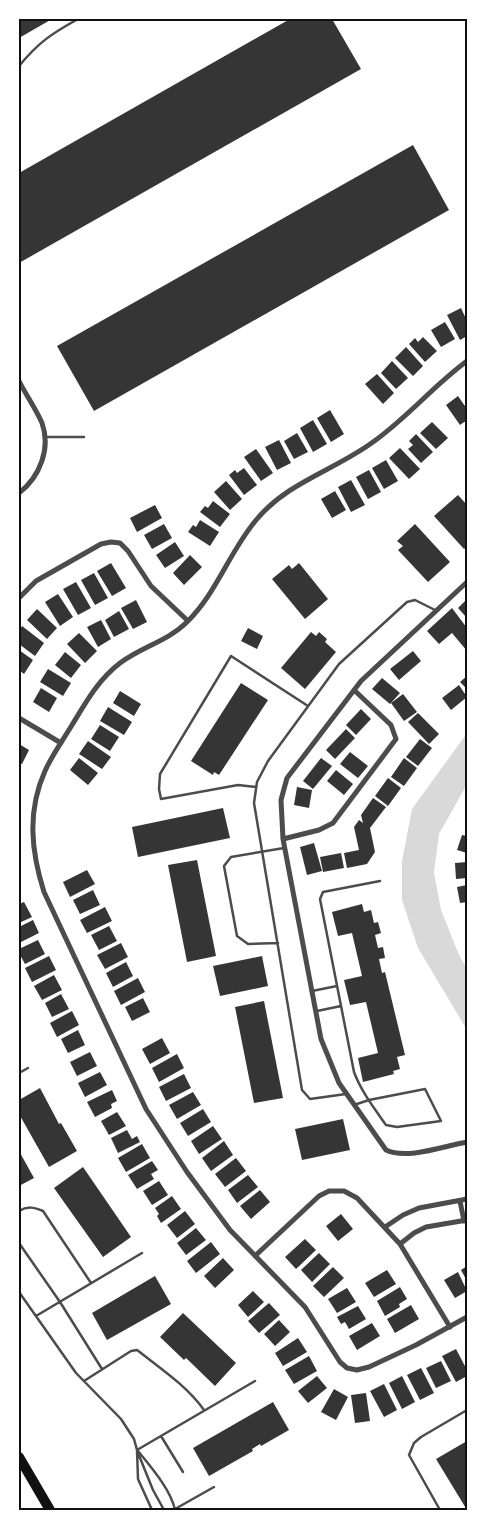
<svg xmlns="http://www.w3.org/2000/svg" width="486" height="1529" font-family="'Golos Text',sans-serif">
<rect width="100%" height="100%" fill="#fff"/>
<path fill="#d9d9d9" d="M467 733V784L439 834 434 872 441 910 459 955 467 969V1030L418 948 402 900V861L412 809Z"/>
<path fill="#353535" d="M19 19H52L19 38Z
M290 19H332L361 69 19 263V173Z
M413 145 449 210 94 411 57 346Z
M461 308 467 321V336L460 340 447 315Z
M445 322 455 339 441 347 431 330Z
M423 337 437 351 425 362 409 344 415 338 418 342Z
M406 347 423 366 413 376 395 358Z
M392 361 408 378 396 389 381 373Z
M377 374 394 393 383 404 365 384Z
M458 396 467 409V420L460 425 446 405Z
M330 410 344 434 331 442 317 418Z
M313 420 327 444 313 452 300 428Z
M432 422 448 438 436 449 420 433Z
M297 433 308 452 294 459 284 441Z
M416 434 433 452 421 463 408 449 413 445 409 441Z
M279 440 291 463 277 470 265 447Z
M400 448 420 469 409 479 389 458Z
M256 449 273 473 261 481 244 457Z
M386 460 398 481 384 489 372 468Z
M244 468 257 485 244 495 229 475 235 470 237 473Z
M369 470 381 492 368 499 356 477Z
M351 480 365 505 351 512 338 487Z
M226 481 242 499 230 510 214 492Z
M335 491 346 510 332 518 321 499Z
M458 495 467 505V547L464 549 434 516Z
M213 501 230 514 220 527 200 512 205 506 208 508Z
M155 505 162 518 137 532 130 518Z
M200 520 219 532 210 546 188 532 193 525 196 527Z
M164 524 172 538 152 549 144 535Z
M415 524 450 562 428 582 398 550 403 546 397 541Z
M175 542 184 556 165 568 156 555Z
M190 555 202 567 184 585 173 573Z
M111 563 126 588 112 596 97 571Z
M299 563 328 599 305 619 272 579 289 565 292 569Z
M94 573 108 598 95 605 81 580Z
M76 582 91 608 78 615 63 589Z
M58 594 73 617 60 626 45 602Z
M467 599V618L458 608Z
M136 600 147 622 133 629 121 608Z
M452 608 467 628V651L452 633 439 644 427 631Z
M37 609 57 628 47 639 27 620Z
M119 611 129 629 114 637 105 620Z
M101 620 111 639 98 647 87 627Z
M22 626 44 643 35 656 19 644V631Z
M248 628 263 636 257 649 241 641Z
M311 632 316 636 319 632 327 639 325 642 336 652 305 689 281 668Z
M79 633 97 651 85 663 67 644Z
M19 650 33 660 24 674 19 670Z
M413 651 421 661 399 680 390 669Z
M65 652 81 665 71 678 55 665Z
M48 669 71 683 63 696 40 682Z
M467 676V689L460 682Z
M382 678 400 693 390 704 372 689Z
M241 683 268 700 219 775 214 772 213 775 191 761Z
M459 685 467 697 451 710 442 698Z
M41 688 57 698 49 712 33 702Z
M120 691 141 704 134 716 113 703Z
M403 694 417 712 404 721 391 703Z
M108 707 132 722 124 735 100 721Z
M361 709 371 719 356 735 346 725Z
M418 713 439 734 429 744 408 722Z
M100 725 119 737 110 751 91 739Z
M346 729 355 738 335 759 326 750Z
M420 739 432 748 418 766 406 757Z
M88 741 111 757 102 769 79 754Z
M19 744 29 750 22 764 19 763Z
M350 752 368 766 358 778 340 764Z
M79 758 98 773 88 785 70 770Z
M321 758 332 766 313 789 303 781Z
M404 758 417 768 404 786 391 777Z
M336 770 353 784 344 795 327 781Z
M388 778 401 788 388 806 375 796Z
M297 787 312 790 309 808 294 805Z
M373 798 386 807 370 828 375 852 367 864 347 868 344 853 359 850 354 827 359 820 363 823 361 815Z
M223 808 230 838 138 857 132 827Z
M462 835 467 836V853L457 850Z
M314 843 322 871 307 875 300 847Z
M341 853 344 868 323 872 320 857Z
M197 860 216 956 187 962 168 865Z
M467 862V878L456 879 455 863Z
M87 870 95 884 70 897 63 882Z
M467 885V902L460 903 457 887Z
M93 890 100 905 80 914 73 900Z
M24 902 32 917 19 923V904Z
M362 904 364 912 371 910 374 923 378 922 381 933 375 935 378 948 383 947 385 958 379 959 382 973 385 972 405 1055 397 1057 400 1069 393 1071 394 1074 363 1082 358 1058 378 1053 366 1002 350 1005 344 980 362 976 352 933 338 936 332 912Z
M105 907 112 921 87 933 80 920Z
M33 920 39 933 19 943V927Z
M109 926 117 941 99 950 91 935Z
M38 940 45 954 25 964 19 953V949Z
M121 943 128 957 105 969 97 955Z
M49 956 56 970 32 982 25 968Z
M262 956 268 986 220 996 213 966Z
M126 962 133 976 113 987 106 973Z
M54 975 62 990 42 1000 34 986Z
M138 978 145 992 121 1005 114 991Z
M61 994 69 1009 52 1017 45 1003Z
M143 998 150 1012 132 1021 125 1007Z
M264 1001 283 1098 254 1103 235 1007Z
M72 1011 79 1025 57 1037 50 1023Z
M78 1030 85 1045 68 1053 61 1039Z
M162 1038 170 1053 150 1064 142 1049Z
M90 1052 97 1066 77 1076 70 1062Z
M177 1054 184 1068 159 1082 152 1068Z
M100 1072 107 1085 85 1097 78 1083Z
M184 1074 191 1088 166 1101 159 1087Z
M40 1088 59 1124 61 1123 77 1151 49 1167 19 1114V1100Z
M112 1090 117 1101 111 1104 112 1108 95 1117 87 1102Z
M193 1092 201 1105 177 1119 169 1105Z
M203 1109 211 1122 188 1136 180 1123Z
M117 1112 126 1126 109 1135 101 1121Z
M343 1119 350 1150 302 1160 295 1129Z
M213 1126 222 1139 199 1154 191 1141Z
M127 1130 132 1139 137 1136 140 1142 118 1153 111 1138Z
M224 1141 233 1155 211 1171 202 1158Z
M142 1144 150 1158 126 1172 118 1158Z
M19 1151 34 1178 19 1186Z
M236 1158 246 1171 225 1187 215 1174Z
M152 1161 158 1170 151 1174 154 1179 137 1189 128 1175Z
M83 1167 131 1237 103 1257 54 1188Z
M248 1175 258 1187 237 1203 228 1190Z
M159 1181 168 1195 152 1205 143 1191Z
M260 1190 270 1202 251 1219 240 1206Z
M172 1196 181 1209 161 1223 157 1216 159 1214 155 1208Z
M185 1211 195 1224 177 1238 167 1225Z
M341 1214 353 1229 338 1241 326 1226Z
M196 1228 206 1240 186 1255 177 1243Z
M305 1239 316 1250 296 1269 285 1257Z
M211 1242 220 1254 196 1273 187 1261Z
M319 1253 330 1264 312 1282 301 1270Z
M223 1258 234 1270 215 1288 204 1276Z
M467 1266V1281L461 1270Z
M333 1267 344 1278 324 1297 313 1286Z
M387 1270 396 1284 374 1297 365 1283Z
M458 1272 467 1291 455 1298 444 1280Z
M155 1276 171 1304 107 1340 92 1313Z
M400 1287 407 1299 399 1304 400 1307 385 1316 377 1301Z
M347 1288 356 1302 337 1313 328 1299Z
M253 1291 264 1302 248 1317 238 1305Z
M269 1303 280 1315 259 1333 248 1321Z
M411 1305 419 1319 395 1333 387 1319Z
M358 1306 366 1319 349 1329 345 1322 341 1324 337 1317Z
M183 1313 236 1363 215 1386 186 1358 184 1360 160 1337Z
M279 1320 290 1332 275 1346 264 1334Z
M372 1323 380 1336 357 1350 349 1336Z
M298 1338 307 1352 283 1366 275 1353Z
M456 1349 467 1370V1376L456 1382 442 1356Z
M309 1356 317 1371 294 1384 285 1370Z
M441 1361 451 1381 436 1388 426 1368Z
M421 1368 434 1393 420 1400 407 1375Z
M317 1376 327 1388 308 1403 298 1391Z
M402 1376 415 1402 402 1409 389 1383Z
M384 1384 397 1410 384 1417 370 1391Z
M334 1389 348 1397 336 1420 321 1412Z
M366 1393 370 1421 355 1423 351 1395Z
M273 1402 289 1430 261 1446 260 1444 252 1449 253 1451 209 1476 193 1448Z
M467 1441V1510L436 1459Z"/>
<g fill="none" stroke-linecap="round" stroke-linejoin="round">
<path stroke="#4c4c4c" stroke-width="2.5" d="M19 66C39 42 51 34 78 19
M46 437H84
M256 787 238 785 161 799 159 789 160 774 231 656 308 706
M278 943 248 944 237 936 224 866 231 857 284 848
M312 991 337 986
M317 1011 341 1006
M19 1073 28 1068
M346 1094 310 1099 302 1090 254 803 257 782 268 761 339 664 407 602 415 600 435 610
M354 1105 369 1100 425 1089 441 1121 397 1127 386 1125C374 1108 361 1091 354 1072L320 899 323 892 380 881
M19 1211C27 1206 34 1207 43 1211L91 1283
M19 1243 60 1302 102 1369
M19 1292 76 1373 121 1419 134 1439 137 1450 138 1479 152 1510
M36 1316 142 1253
M84 1381 131 1351 137 1350C160 1368 187 1386 204 1410
M161 1436 183 1472
M137 1450 255 1381
M138 1451C151 1467 171 1490 175 1510
M138 1453 153 1490 164 1510
M175 1509 214 1487
M440 1510 409 1455 414 1443 421 1437 467 1410"/>
<path stroke="#4c4c4c" stroke-width="5" d="M467 361C433 386 407 418 373 442 335 470 288 482 257 519 230 550 217 593 187 622 168 641 141 647 120 663 98 680 86 702 72 725 63 740 52 755 45 771 27 811 31 851 44 892L146 1109 187 1172 230 1230 305 1307 340 1362 347 1368 357 1370 369 1367 416 1345 467 1317
M19 381C26 395 36 409 42 423 51 448 40 477 19 493
M467 582 361 681 287 778 281 800 283 839 321 1039 339 1083 386 1150C407 1160 444 1146 467 1142
M19 598 36 581 101 544 111 542 120 543 128 551 151 586 188 621
M19 718 61 743
M283 839 319 830 333 823 396 739 391 725 354 690
M460 1201 464 1221
M385 1227 403 1215 419 1208 467 1199
M400 1244 414 1233 426 1227 467 1220
M255 1256 319 1196 329 1191H344L357 1198 400 1244 450 1327"/>
<path stroke="#111" stroke-width="10" d="M19 1457 50 1510"/>
</g>
<rect width="486" height="1529" fill="none" stroke="#ffffff" stroke-width="40"/>
<rect x="20" y="20" width="446" height="1489" fill="none" stroke="#111" stroke-width="2"/>
</svg>
